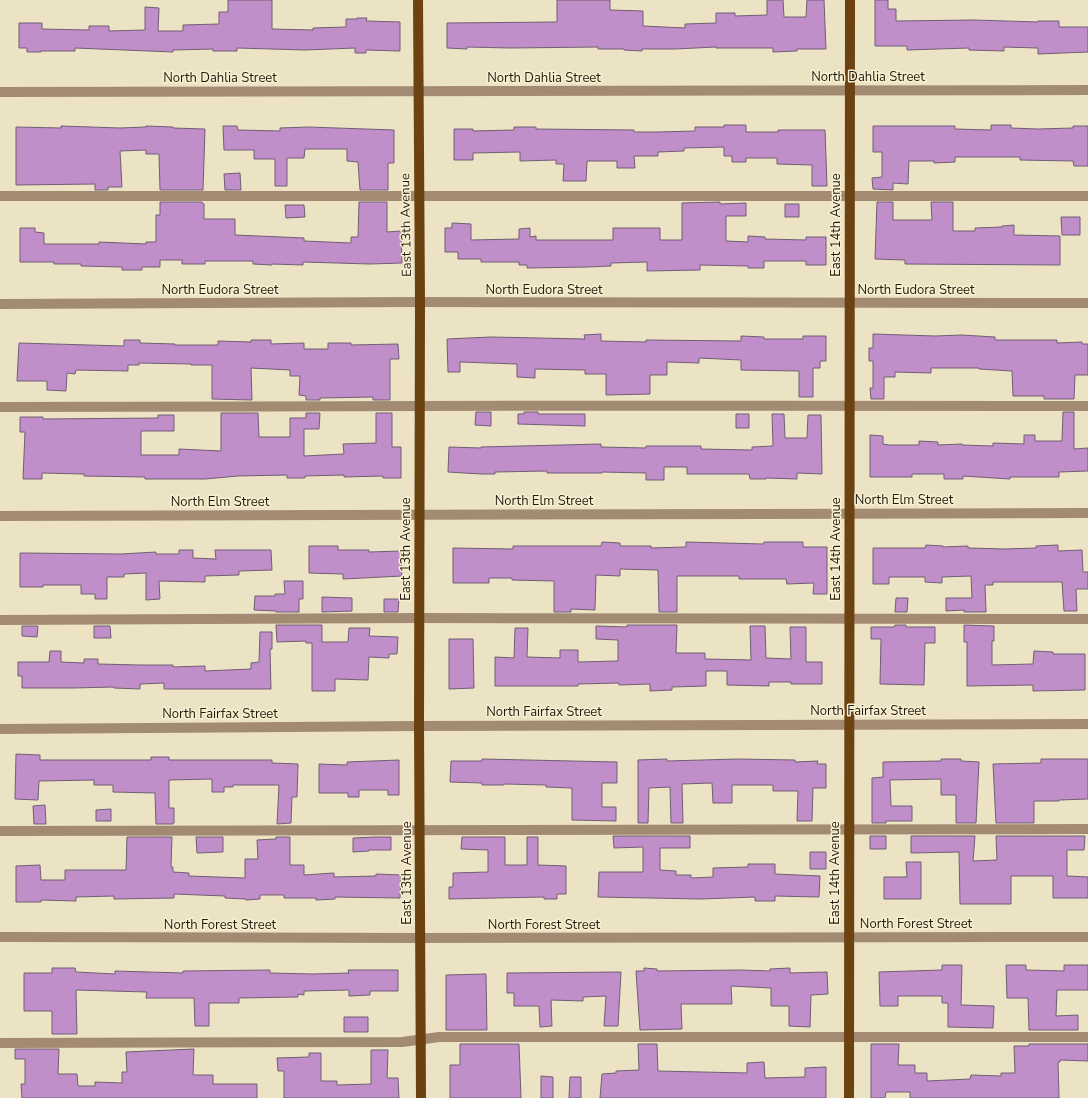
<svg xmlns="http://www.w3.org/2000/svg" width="1088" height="1098" font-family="'Nunito Sans',sans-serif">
<rect width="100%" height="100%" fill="#ece2c4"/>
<path fill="#c08ec8" stroke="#715e74" d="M228 0H272V29L313 30V28L346 27V19H357V18H367L366 21 400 22V51L366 50V53H355V48L305 50 237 48V51H213V49L173 50V52L75 48V51H41V52H27V48H19V23H42V29L89 30V26H109V31L145 30V7L159 8 158 31H183V25L219 24V12H228Z
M557 0H610V10L643 11V26L685 28V24L716 23V13H735V16L767 15V0H783L784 17H806L807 0H824L826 49H797V51L773 52V48H716V47L675 49H642V51L624 50V49H598V47L510 48 467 47V49L447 48V23L557 22Z
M875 0H888V9H896V21L974 20 1038 22V21H1059V27H1088V52L1038 54V48L1004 47V51L969 50V48L907 50V46H875Z
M724 125H746V132H778V130H825L827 186H812V165L777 164V158H746V162H732V156H724V147L684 148V151L658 152V156H634L635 168H617V161H587L586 181H563L564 164H556V160L520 161V152L473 153V160H454V129H473V131L514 130V127H536V129L634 130V132H657L695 131V127H724Z
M991 125H1011V128L1038 129 1073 128V126H1088V166H1074L1073 161 1020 160V157H955V162L934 163V161H909L908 184 893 183V190L873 189 872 178 882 177V152H873V126H955V129L991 130Z
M61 126 120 128 146 127V126L173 127V128L205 129 203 190H160L159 154H146V150L120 151 122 187H108V190H95V184L16 185V127L61 128Z
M223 126H237L238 130 280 131V128L308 127 394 130V163H388V190H360L358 162 347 161V149H305L304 158H287V186H275V159H254V150H224Z
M240 173 241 190H225L224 174Z
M160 202H202L204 204V219H235V235L304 238V241L351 243V237H358L359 202H387V232L401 231 402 263 370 264 303 262V265L272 264V265L253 264V261H205V264H182V260H160V267H142V270H122V267L81 266V264H54V262H20V228H35V232L44 233V244H99V242L146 244V242H156V215H160Z
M720 202V204L746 203V216H726V241L748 242V236L765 237V239L806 240V237H826V265H806V261H764V268H748V266L700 265V270L647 271V262L611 263V266L587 267 527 268V265H519V262H481V259H458V252H445V228H452V223L471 224V240L519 239V229L530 228V237L536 236V240H613V228H660V240H682V203Z
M877 202H893V220H932L931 202H953V231H975V228L1002 227V226L1014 225V235L1060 236V265L905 264V260L875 259Z
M785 204H799V217H785Z
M285 205H304L305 217 286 218Z
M1061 217H1080V235H1062Z
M601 334V341L646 342V340L741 341V336L764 337V339H803V336H826V361H820V368H813V397H799V371L741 370V360L699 358V363L667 362V375H650V394L606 395V374H585V370L535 369V378L517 377V364L460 362V372H448L447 339 491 337 585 339 584 335Z
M873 334 935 336 962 335 995 337V340H1057V343L1082 342V344H1088V375H1075L1074 399H1044V396H1013L1012 371 979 369V368H931V373L895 372V377H884V399H871L870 388H873V361H869V348H873Z
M124 340H140V343L175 344V345H218V341L251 342V340H271V344L304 343V349H328V343H351V345L398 344 399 359H390V400H373V397L320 398V400H306V396L299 395 300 376H290V370L251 368 252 400 212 399V365H191V364L139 363V365H128V371L76 370 75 374 67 373 66 391 47 390V381H17L19 343 124 346Z
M476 412H491V426L475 425Z
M524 412H538V414H585V426L518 424V414H524Z
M1063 412H1074V449L1088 448V471L1059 472V477H1010V479L963 476V479H944V474H912V477H870V435L883 436V444L889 445H919V441L938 442V445L962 444V445L993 446V443L1024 444V435H1035V441H1062Z
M221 413H258L259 437H290V418H306V413H320L319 429H304V456L344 454 343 444 376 443V413H392V447H401V478H383V476L344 477V475L305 476V478H287V475L238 476 205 479H145V477L84 476V474L42 473V479H23L25 432H20V417H43V419L158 418V415H174V431H141V455H179V449L221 451Z
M736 414H749V428H736Z
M772 414H784L785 438H807L808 415H821L822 474 797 473V479L766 478V479H750L749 474H687V467H664V480H646V473L602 472V473H547V471L495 472V474H481L448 472 449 447 481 448V447L601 444V447L646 448V446H701V449L752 450V447L773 446Z
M602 542 620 543V546H651V548L686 547V542L763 544 764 542H803V547H827V594H813L814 583 787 584 786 579H739V576H677V612H659L658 570 620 569V576L596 575 595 610 571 609V612H554V581L512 580V578H489V583H453V548L513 549V546H601Z
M926 545 943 546V547L968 546V548L1005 549 1036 548V546L1058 545V551L1082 550 1083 572H1088V589H1076L1077 611H1064L1062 582H993V585H985L986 612H964V610L946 611V598H972L971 576 942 577V583L925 582V577H889V584H873V548H925Z
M309 546H338V550H369V552L401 551 402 576 343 579V574L309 573Z
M179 550H193V558L216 559 215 550H271L272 570 239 571V575L205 576V582L159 581 160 599 146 600V573L124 574V577H107V599H95V594H81V585H43V587H20V553L121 554 156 552V554H179Z
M284 581H303V599H299V612H276V611L254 610 255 596H275V594H285Z
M322 597 352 598V611L322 612Z
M896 598H908L907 612H895Z
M384 599H399L398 612H384Z
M276 625H322V642H348L349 628H370L369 636 398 637 397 654H389V658L369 657 368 680 335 679V691H312V643H306V641L277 642Z
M627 625H677L676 653H705V659L751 660 750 626H765L766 658 791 659 790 627H806V662H822V684H791V682H769V686L727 685V671H706V686L672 687V690L650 691V684L619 685V683L578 684V686H495V657L514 658 515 628H528L527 657 560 658V650H578V662L618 661V640L596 639V626L627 627Z
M895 625H906V627H935V643H925L924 685 880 684 881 639H871V627H894Z
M964 625 994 626V641H992V665L1033 664 1034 651 1053 652V654H1085V690L1033 691V685L967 686V642H964Z
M22 626H38L37 637 22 636Z
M94 626H110L111 638H94Z
M260 632H272V649H270L271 689H164V683L140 684V689L114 688V687L72 688H22V676H18V662H49L50 651H61V662L84 663V659H98V664L140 665H173V667L205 666V671L251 669V663L259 662Z
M449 639H473L474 688 449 689Z
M16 754 40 755V760H151V757H169V760H272V763L298 764 297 797H292L291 823 277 824 279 785H233V787H224V792H212V779L169 780V808H174V823H173V824H156L155 793 113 792V785H94V780L39 781 38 800 15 799Z
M482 759 617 762V783H602V807H616V821L572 820V788L546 787V785L504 784V785H482V783L450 782 451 761H482Z
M667 759V761L737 759 795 760V762L818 761 817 764H826V788H813L812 821H797L798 791H773V785H732V803H713L712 783 682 784 683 823H671L670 787 649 788 648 823H638V760Z
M941 759H961V761L979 762 976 823H956V795H941V779L890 780 891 806H912V821H886V823H872V778L883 777V762L941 761Z
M1041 759H1088V799L1059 800V801H1034V823H996L993 764 1041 763Z
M399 760V795H388V790H359V797H348V793H319V764L347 765V762Z
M45 805 46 824H34L33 806Z
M111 809V821H96V810Z
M613 836H690V848H660V870L676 871V875H691V878L713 877V868L748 867V864H775V874L820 876 819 897 775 896V901H755V897L701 899 598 897 599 872H643V847L614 848Z
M870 836H886V849H870Z
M911 836H975L973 861 997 860 996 836H1085L1084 850H1067V876L1088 877V898H1053V876H1011V904H960L959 852 911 853Z
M127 837H172L171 867H173V872L189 873V876L245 878V859H258L257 840 276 839V837H290V865H304V875L334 873V877L376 876V874L401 875 400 898 335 897V899L316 900V898H284V895H260V899L246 900V899L225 898V896L174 894V898L114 899V896L76 897V901L41 900V902H16V866L40 865 41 880H65V870H126Z
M196 837H223V852L197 853Z
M376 837H391V850H369V851L353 852V838Z
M462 837H505V865H527V837H538V865L566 866V894H557V899H544V897L449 899V887H453V873L488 872V850L461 849Z
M810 852H826V869H810Z
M906 862H921V899H884V877H907Z
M942 965H962L961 1005 994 1006 993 1028 948 1027V1003H942V996H898V1006H880L879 972 942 970Z
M1006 965H1026V970L1064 971V965H1088V990H1057L1056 1016 1078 1015V1030H1029L1028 998H1007Z
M52 968H75L76 972 115 974V971L183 973V971L270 970V973L313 974 349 973 348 970H398V991H370V995L349 996V990L304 991V995L298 994V997L239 998V1003H209V1026H195L194 998H146L147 992 76 990 77 1034H52V1011H24V973H52Z
M644 968 657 969V971L739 970 770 971V969L790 968V973L827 972 828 994 811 995 810 1027 789 1026V1006H771V988L731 986 732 1004H681L682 1029 640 1030 636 971H644Z
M621 972 618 1026H604L606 996 583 997V1001L551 1000 552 1026 540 1027 539 1006H514V993H507V973Z
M486 974 487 1030H446V975Z
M344 1017H368V1032H344Z
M460 1044H519L521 1098H450V1065H460Z
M638 1044H657L658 1071 747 1073V1063L764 1062 765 1078 805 1077V1068L826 1067V1098H600L602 1074 616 1073V1071L639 1070Z
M871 1044H899L898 1065H915V1073H927V1081L970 1079 971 1075 1001 1076V1073H1015L1014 1046H1029V1044H1088V1061L1060 1060V1062H1058L1059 1098H910V1092H886L885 1098H871Z
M15 1049H59L58 1074H77L78 1086H95V1082L122 1083V1072H127L126 1052 194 1049 193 1075H213V1084H257V1098H22L21 1084H25V1059H15Z
M371 1050H388L387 1078H398L399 1098H284V1071H278L277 1058 309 1057V1053H321V1081H337V1085L371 1084Z
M541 1076 553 1077V1098H541Z
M570 1077H581V1098H569Z"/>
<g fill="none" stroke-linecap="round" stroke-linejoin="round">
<path stroke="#a38a73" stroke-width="10" d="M0 92 1088 90
M0 196H1088
M0 304 420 302 1088 303
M0 407C363 407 725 404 1088 406
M0 516 1088 513
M0 620 419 618 1088 619
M0 729 419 726 1088 724
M0 831 1088 829
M0 937 421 938 1088 937
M0 1043 402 1042 439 1037H1088"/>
<path stroke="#6b4210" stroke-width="10" d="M418 0 420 302 419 726 421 1098
M849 1098 850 0"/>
</g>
<g text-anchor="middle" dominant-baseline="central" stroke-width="3" stroke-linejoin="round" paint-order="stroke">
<g font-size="13" fill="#201c11" stroke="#faefd1">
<text x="868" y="77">North Dahlia Street</text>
<text x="220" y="78">North Dahlia Street</text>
<text x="544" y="78">North Dahlia Street</text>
<text transform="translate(406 225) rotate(-91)">East 13th Avenue</text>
<text transform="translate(836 225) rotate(-90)">East 14th Avenue</text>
<text x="220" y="290">North Eudora Street</text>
<text x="544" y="290">North Eudora Street</text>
<text x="916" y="290">North Eudora Street</text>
<text x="904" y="500">North Elm Street</text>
<text x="544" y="501">North Elm Street</text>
<text x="220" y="502">North Elm Street</text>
<text transform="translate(406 549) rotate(-90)">East 13th Avenue</text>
<text transform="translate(836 549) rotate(-90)">East 14th Avenue</text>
<text x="868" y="711">North Fairfax Street</text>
<text x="544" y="712">North Fairfax Street</text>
<text x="220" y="714">North Fairfax Street</text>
<text transform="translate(407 873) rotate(-90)">East 13th Avenue</text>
<text transform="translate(835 873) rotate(-90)">East 14th Avenue</text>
<text x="916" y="924">North Forest Street</text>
<text x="220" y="925">North Forest Street</text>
<text x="544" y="925">North Forest Street</text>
</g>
</g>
</svg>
